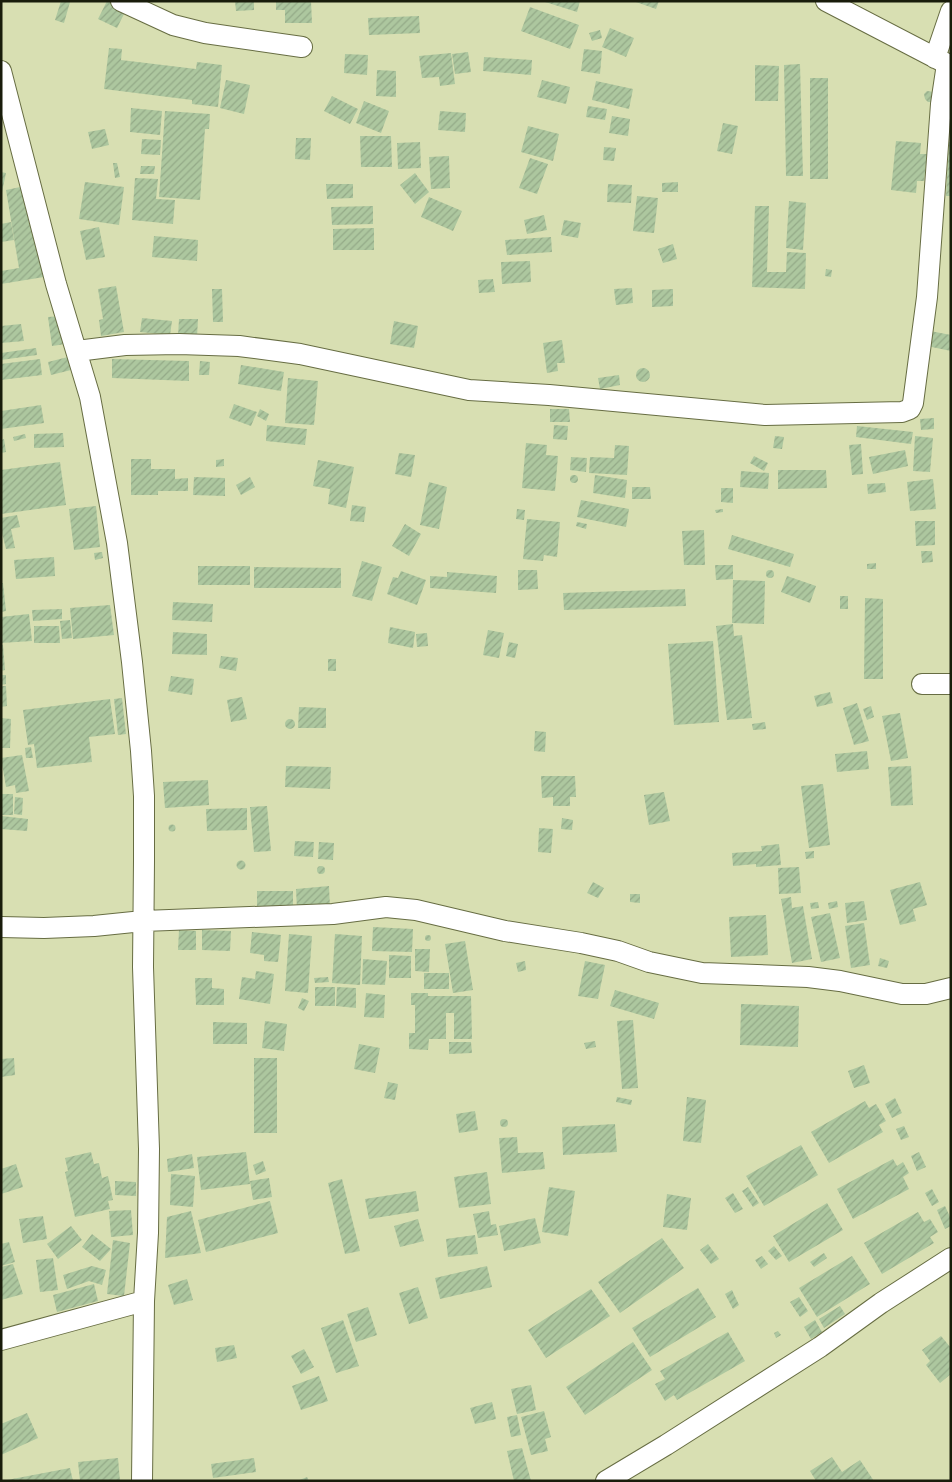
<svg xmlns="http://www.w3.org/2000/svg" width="952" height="1482" font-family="'Titillium Web',sans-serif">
<defs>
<pattern id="building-hatch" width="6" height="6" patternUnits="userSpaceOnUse" patternTransform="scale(1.25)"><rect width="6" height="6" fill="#adc79f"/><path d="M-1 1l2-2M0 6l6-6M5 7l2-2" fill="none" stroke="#94aa88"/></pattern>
</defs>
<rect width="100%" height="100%" fill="#d8dfb2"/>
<path fill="url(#building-hatch)" d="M61 1 70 2 64 23 55 20Z
M107 1H112L127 8 117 28 98 19Z
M235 1H254V10L236 11Z
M276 1H311L312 23H285V10H276Z
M542 1H580L577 12Z
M633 1H659L656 9Z
M530 7 579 25 570 49 521 31Z
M419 16 420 33 369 35 368 18Z
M610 28 634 38 626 57 602 47Z
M600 30 602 38 592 41 589 33Z
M109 48 122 49 121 60 196 69 197 62 222 65 218 107 192 104V100L104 89Z
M584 49 602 51 600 74 581 71Z
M468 52 471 72 455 74 452 54Z
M451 53 455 84 440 86 439 77 422 78 419 56Z
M345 54 368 55 367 75 344 73Z
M484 57 532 60 531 75 483 71Z
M800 64 803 176H786L784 65Z
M755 65 779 66 778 101H755Z
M377 70 396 71V97L376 96Z
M810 78H828V179H810Z
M226 80 250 85 244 114 220 108Z
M542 80 570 87 566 104 537 97Z
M596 81 633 89 629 109 592 100Z
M927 91 934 92 933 102H928L925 99 924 94Z
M332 96 358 109 350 124 324 111Z
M364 101 389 111 381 133 356 123Z
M588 106 607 109 605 120 586 117Z
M131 108 162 111 160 135 130 132Z
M165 111 210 114 209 129H205L200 200 159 197Z
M440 111 466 113 465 132 438 130Z
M612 116 630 119 628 136 609 133Z
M723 123 738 126 732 154 717 151Z
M528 126 559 134 553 161 521 152Z
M105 129 109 145 92 149 88 132Z
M360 136H391L392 167H361Z
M296 138H311L310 160 295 159Z
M142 139 161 140 160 155 141 154Z
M896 141 921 143 920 154H927L924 181H917L916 193 891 190Z
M420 142 421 168 398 169 397 143Z
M949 142H951V196H946Z
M604 147 616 148 614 161 603 160Z
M449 156 450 188 431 189 429 157Z
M530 158 548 164 537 194 519 188Z
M113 163H117L120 177 115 178Z
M141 166H155L154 174H140Z
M1 172 6 173 2 192H1Z
M415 173 429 192 415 204 400 185Z
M135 178 158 179 156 199 175 200 173 224 132 220Z
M85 182 124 187 119 225 79 219Z
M678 182V192H662V183Z
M326 184H353V198L327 199Z
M608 184 632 185 631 203 607 202Z
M30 185 44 277 1 284V271L19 268 6 190Z
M637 196 658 198 654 233 633 231Z
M429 197 462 211 453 231 421 217Z
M789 201 806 203 803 250 786 248Z
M373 206V224L332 225 331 207Z
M755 206H769L767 272H786L787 252 806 253 805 289 752 287Z
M544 215 547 230 527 234 524 220Z
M564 220 581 223 578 238 561 235Z
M11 222 14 240 1 242V224Z
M99 227 105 257 86 260 80 231Z
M374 228V250H333V229Z
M154 236 198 240 197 261 152 257Z
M551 237 552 252 507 255 505 240Z
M673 244 677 259 663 263 658 249Z
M530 261 531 282 502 284 501 262Z
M826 269 832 270 831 277 825 276Z
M493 279 495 292 479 293 478 280Z
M116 286 124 332 101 336 99 320 103 319 98 289Z
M632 288 633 303 616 305 614 289Z
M212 289H222L223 322H213Z
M673 289V306L652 307V290Z
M62 316 66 344 52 346 48 317Z
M142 318 172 321 170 335 140 332Z
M179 319H198L197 337 178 336Z
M394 321 418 326 414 348 390 344Z
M21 324 24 341 1 343V326Z
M930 331 951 335V351L927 346Z
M562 340 565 363H557L558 371 547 373 543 343Z
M36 348 37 355 1 360V353Z
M68 357 71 370 51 375 48 362Z
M40 359 42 375 1 380V364Z
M112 359 189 361V381L112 378Z
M200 361 210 362 209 375H199Z
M241 365 284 372 281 391 238 384Z
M636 375a7 7 0 1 1 14 0a7 7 0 1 1-14 0Z
M619 375 620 385 600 389 598 378Z
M288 378 318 381 314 425 285 423Z
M234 404 257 412 251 426 229 418Z
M41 405 44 423 1 429V411Z
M260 409 269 414 266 421 257 416Z
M550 409H569L570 422H550Z
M934 418V429L921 430 920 419Z
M267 425 307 429 305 445 266 441Z
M554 425 568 426 567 440 553 439Z
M857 426 913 432 911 444 856 437Z
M63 433 64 447 34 448V434Z
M25 434 26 438 14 441 13 437Z
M775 436 784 437 782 449 773 448Z
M915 436 933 438 930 472 913 471Z
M4 439 6 452 1 453V440Z
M526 443 547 445 546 455 558 456 555 491 522 488Z
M861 444 863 474 852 475 849 445Z
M615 445 629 446 627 475 589 473 590 457 614 458Z
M905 450 908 466 873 474 869 457Z
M399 453 415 455 411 477 395 474Z
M754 456 768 463 764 471 750 463Z
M571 457 587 458 586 472 570 470Z
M131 459H151V469H175V479L188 478V491H158V495H131Z
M224 459V466L216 467V460Z
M318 460 354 467 346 508 328 504 330 489 313 486Z
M60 462 66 505 1 514V470Z
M778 470H826L827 488 778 489Z
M741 471 769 473 768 489 740 487Z
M595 475 627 480 625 498 593 493Z
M570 479a4 4 0 1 1 8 0a4 4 0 1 1-8 0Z
M194 477 225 478V496L193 495Z
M250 477 255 487 241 495 236 485Z
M933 479 936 509 910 511 907 482Z
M429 482 447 487 439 529 420 525Z
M885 483 886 492 868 494 867 484Z
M632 487H650L651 499H632Z
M721 488H733V503L721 502Z
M581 500 629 509 626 527 577 517Z
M352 505 366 507 364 522 350 521Z
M96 506 100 547 74 550 69 509Z
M517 509 525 510 524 520 516 519Z
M723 509V512L716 513 715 510Z
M17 515 20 527 11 529 15 548 6 549 1 529V518Z
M527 519 560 522 557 557 544 555 543 561 523 559Z
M915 521H935V545L916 546Z
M577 522 587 524 586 529 576 526Z
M405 524 421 534 409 556 392 546Z
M704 530 705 565H684L682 531Z
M732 535 794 554 790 567 728 549Z
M921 551H932L933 562 922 563Z
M102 552 103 558 95 560 94 553Z
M54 557 55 576 16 579 14 560Z
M362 561 382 567 372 601 352 596Z
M876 563V569H867V564Z
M715 565H733V579L716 580Z
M198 566H250V585H198Z
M254 567 341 568V588H254Z
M766 574a4 4 0 1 1 8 0a4 4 0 1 1-8 0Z
M518 570H537L538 589 518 590Z
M401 571 426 580 417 605 387 594 393 577 398 578Z
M447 572 497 576 496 593 430 588V576L447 577Z
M787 576 816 586 810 603 781 592Z
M733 580 765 581 764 624 732 623Z
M1 583H3L6 611 1 612Z
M685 589 686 606 564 610 563 593Z
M840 596H848V609H840Z
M865 598 883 599V679H864Z
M173 602 213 604 212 622 172 620Z
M110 605 114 635 73 639 70 608Z
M62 609V619L33 621 32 610Z
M29 614 32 641 1 643V617Z
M70 620 72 638 62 639 60 621Z
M733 624 734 636 742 635 752 718 727 720 716 626Z
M34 626H59L60 643H34Z
M390 627 415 632 413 648 388 643Z
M488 630 504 633 499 658 483 655Z
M173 632 207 634V655L172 654Z
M427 633 428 646 417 647 416 634Z
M713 641 719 722 674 725 668 644Z
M509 642 518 644 515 658 506 656Z
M1 645H3L5 670 1 671Z
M221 656 238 658 236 671 219 668Z
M328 659H336V671H328Z
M1 675H6V684L1 685Z
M171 676 194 679 192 695 168 691Z
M1 686H6L7 706 1 707Z
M830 692 833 703 817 707 814 696Z
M242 697 247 719 231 722 227 700Z
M122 698 126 734 118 735 114 699Z
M110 699 115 734 89 737 92 762 37 768 34 744 28 745 23 710Z
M857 703 869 741 854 745 843 708Z
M871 706 874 717 867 720 863 709Z
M299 707 326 708V728H298Z
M900 713 908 758 891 761 882 716Z
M1 718 11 719 10 748H1Z
M285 724a5 5 0 1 1 10 0a5 5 0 1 1-10 0Z
M765 722 766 729 753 730 752 724Z
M535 731 546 732 545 752 534 751Z
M31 747 33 758H26L25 748Z
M867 751 869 769 837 772 835 754Z
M22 755 29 791 16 793 15 785 6 787 1 758Z
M286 766 331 767 330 789 285 787Z
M911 766 913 805 891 806 888 767Z
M541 776H575L576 797H570V806H553V797L542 798Z
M208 780 209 805 165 808 163 782Z
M823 784 830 845 809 848 801 786Z
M664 792 670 821 649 825 644 795Z
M1 794H13V815H1Z
M15 797 23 798 22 815 14 814Z
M267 806 271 851 254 852 250 807Z
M247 808V830L207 831 206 809Z
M1 816 28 819 27 831 1 829Z
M562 818 573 820 572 830 561 829Z
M168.5 828a3.5 3.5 0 1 1 7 0a3.5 3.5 0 1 1-7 0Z
M539 828 553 829 551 853 538 852Z
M295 841 314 842 313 857 294 856Z
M319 842 334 843 333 860 318 859Z
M779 844 781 865 756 867V864L733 866 732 853 762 851 761 846Z
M814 851V858L806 859 805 852Z
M236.5 865a4.5 4.5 0 1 1 9 0a4.5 4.5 0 1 1-9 0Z
M317 870a4 4 0 1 1 8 0a4 4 0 1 1-8 0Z
M799 867 801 893 779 894 778 868Z
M593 882 604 888 598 898 587 893Z
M920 882 927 905 913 909 916 921 900 925 890 890Z
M329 886 330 908 297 910 296 889Z
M257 891H293V909H257Z
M630 894H640V903L630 902Z
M791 897 792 908 803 906 812 959 792 963 781 899Z
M837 901 838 907 829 909 828 903Z
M864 901 867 920 847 923 845 903Z
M818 902 819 908 811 909 810 903Z
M830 913 840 958 821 962 811 917Z
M766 915 768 955 731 957 729 917Z
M864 923 870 965 851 968 845 926Z
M373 927 413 929 412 952 372 951Z
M179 930 196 931V950H178Z
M202 930 231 931 230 951 202 950Z
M252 932 281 935 278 962 264 961V955L250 953Z
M289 934 312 936 308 993 285 991Z
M335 934 362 936 360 985 332 983Z
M425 938a3 3 0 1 1 6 0a3 3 0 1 1-6 0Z
M465 941 473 990 453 993 445 944Z
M415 949H430L429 972 415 971Z
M389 955 411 956V978H389Z
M880 958 889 961 887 968 878 966Z
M363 959 387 961 385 985 362 984Z
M525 961 526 970 518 972 516 963Z
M585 961 605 965 598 999 578 996Z
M256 971 274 974 270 1004 239 999 242 977 255 979Z
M424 973H449V989H424Z
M328 977 329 982 315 983 314 978Z
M195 978H212V988L224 989V1005H196Z
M315 987H335V1006H315Z
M337 987 356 988V1008L336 1006Z
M615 990 659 1003 654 1019 610 1006Z
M366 993 385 995 384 1018 364 1017Z
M411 993H428V996H471L472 1039H454V1013H446V1039H429L428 1050 409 1049V1033H415V1005H411Z
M302 998 309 1001 304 1011 298 1008Z
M741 1004 799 1006 798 1047 740 1045Z
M633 1020 638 1088 622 1089 617 1021Z
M265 1021 287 1024 284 1051 262 1048Z
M213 1022 247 1023V1044H213Z
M595 1041 596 1047 586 1049 584 1043Z
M449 1042H471L472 1053 449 1054Z
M359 1044 380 1048 375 1073 354 1069Z
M14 1058 15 1075 1 1077V1059Z
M254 1058H277V1133H254Z
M864 1065 870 1083 854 1088 848 1071Z
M388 1082 398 1084 395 1100 384 1098Z
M617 1097 632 1100 631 1105 616 1102Z
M687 1097 706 1100 701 1143 683 1141Z
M895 1098 902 1113 892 1118 885 1104Z
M865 1101 869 1108 876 1104 886 1121 879 1125 883 1132 829 1163 811 1132Z
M475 1111 478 1130 459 1133 456 1114Z
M500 1123a4 4 0 1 1 8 0a4 4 0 1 1-8 0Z
M615 1124 617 1152 563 1155 562 1127Z
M904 1126 909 1137 901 1140 896 1129Z
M517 1137 518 1153 543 1152 545 1169 502 1173 499 1138Z
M801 1145 818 1175 764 1206 746 1176Z
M91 1152 94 1164 99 1163 102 1178 108 1176 113 1200 108 1201 110 1209 75 1217 65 1172 68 1171 65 1158Z
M246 1152 250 1184 201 1190 197 1157Z
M919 1152 926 1167 917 1171 911 1156Z
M192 1154 194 1168 168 1172 167 1159Z
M893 1159 897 1166 903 1162 909 1173 903 1177 909 1189 853 1219 837 1189Z
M263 1161 266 1171 256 1175 253 1165Z
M16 1164 23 1187 1 1194V1169Z
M487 1172 491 1204 459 1208 454 1177Z
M171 1174 195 1176 193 1207 170 1205Z
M269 1178 272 1197 253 1200 250 1181Z
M342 1179 360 1251 345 1254 328 1183Z
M115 1181 136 1182V1196L115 1195Z
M549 1187 575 1191 568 1236 542 1232Z
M748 1187 759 1203 753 1207 742 1191Z
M932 1189 939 1202 932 1206 925 1193Z
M416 1191 419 1211 369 1219 365 1199Z
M733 1193 743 1209 735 1213 725 1198Z
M667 1194 691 1198 687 1230 663 1227Z
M270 1201 278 1233 206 1252 198 1220Z
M827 1203 843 1230 789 1262 773 1236Z
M945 1206 951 1219V1226L945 1229 937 1210Z
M131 1210 133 1235 111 1237 109 1211Z
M191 1211 201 1253 165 1258 167 1217Z
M489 1211 491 1225 496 1224 498 1235 478 1238 473 1214Z
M918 1212 924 1222 930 1219 938 1232 930 1237 934 1243 882 1274 864 1243Z
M43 1216 47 1239 23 1243 19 1219Z
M535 1218 541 1243 504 1251 499 1226Z
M418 1219 424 1241 400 1247 394 1226Z
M71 1226 82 1240 58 1259 47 1244Z
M92 1234 111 1249 100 1261 82 1247Z
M475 1235 478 1254 448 1257 446 1239Z
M662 1238 684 1268 620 1313 598 1282Z
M113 1240 130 1243 124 1296 107 1294Z
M9 1242 15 1262 1 1266V1244Z
M708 1244 719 1259 711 1264 700 1250Z
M774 1246 782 1256 776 1260 768 1251Z
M824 1253 827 1258 814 1267 810 1262Z
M762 1256 768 1264 761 1269 755 1260Z
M852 1256 870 1284 817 1317 799 1288Z
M53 1258 58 1290 40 1292 36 1260Z
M13 1264 23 1294 1 1300V1267Z
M92 1266 106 1270 102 1285 89 1281 67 1289 63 1275Z
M487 1266 492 1287 440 1299 435 1278Z
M187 1279 193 1300 174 1305 168 1285Z
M94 1284 98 1301 57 1312 53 1295Z
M418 1287 428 1318 409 1324 399 1293Z
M698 1288 716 1317 650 1357 632 1328Z
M591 1289 610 1316 546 1358 528 1330Z
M732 1290 739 1305 733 1309 725 1294Z
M799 1297 808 1311 800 1317 790 1302Z
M840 1306 845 1314 824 1328 819 1319Z
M368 1307 377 1335 356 1342 347 1314Z
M343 1320 359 1366 336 1373 321 1328Z
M815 1320 822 1332 811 1339 804 1327Z
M778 1331 781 1335 776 1338 774 1333Z
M728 1332 745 1361 677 1400 674 1395 665 1401 655 1384 665 1379 660 1371Z
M941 1336 951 1348V1374L940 1383 926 1365 930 1361 922 1350Z
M633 1342 652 1370 585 1415 566 1387Z
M234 1345 237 1358 217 1362 215 1348Z
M304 1349 314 1367 301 1374 291 1356Z
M319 1376 328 1401 301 1410 292 1386Z
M531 1385 536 1410 517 1414 511 1389Z
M492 1402 496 1419 475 1424 470 1408Z
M544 1411 551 1437 545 1439 548 1451 531 1455 521 1417Z
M27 1413 38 1438 1 1455V1424Z
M517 1415 521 1435 511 1437 507 1417Z
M522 1448 531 1481H514L507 1451Z
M832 1457 842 1472 860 1460 874 1481H816L810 1471Z
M118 1458 120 1481H80L78 1462Z
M254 1458 256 1472 213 1478 211 1464Z
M70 1468 73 1481H8L7 1480Z
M307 1477 309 1481H297Z"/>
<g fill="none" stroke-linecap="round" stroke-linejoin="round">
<g stroke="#676d43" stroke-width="22">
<path id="minor" d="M121 1 173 25 205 33 302 47
M826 1 951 66
M935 58 951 11
M1 71 56 284 90 397 117 543 132 662 141 751 144 796V861L143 967 149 1149 148 1233 144 1301 142 1481
M77 351 125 345 179 344 239 346 300 354 469 390 549 395 765 415 902 412 910 409 913 403 927 297 941 104 947 64
M922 684H951
M1 927 44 928 94 926 143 921 333 914 386 907 416 910 505 931 581 943 618 951 649 962 702 973 808 977 840 981 902 994H926L951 988
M1 1340 144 1301
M606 1481 666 1445 820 1347 881 1303 951 1258"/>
</g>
<use href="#minor" stroke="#fff" stroke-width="20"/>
</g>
<rect width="952" height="1482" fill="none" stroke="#191c0b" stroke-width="5"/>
</svg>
